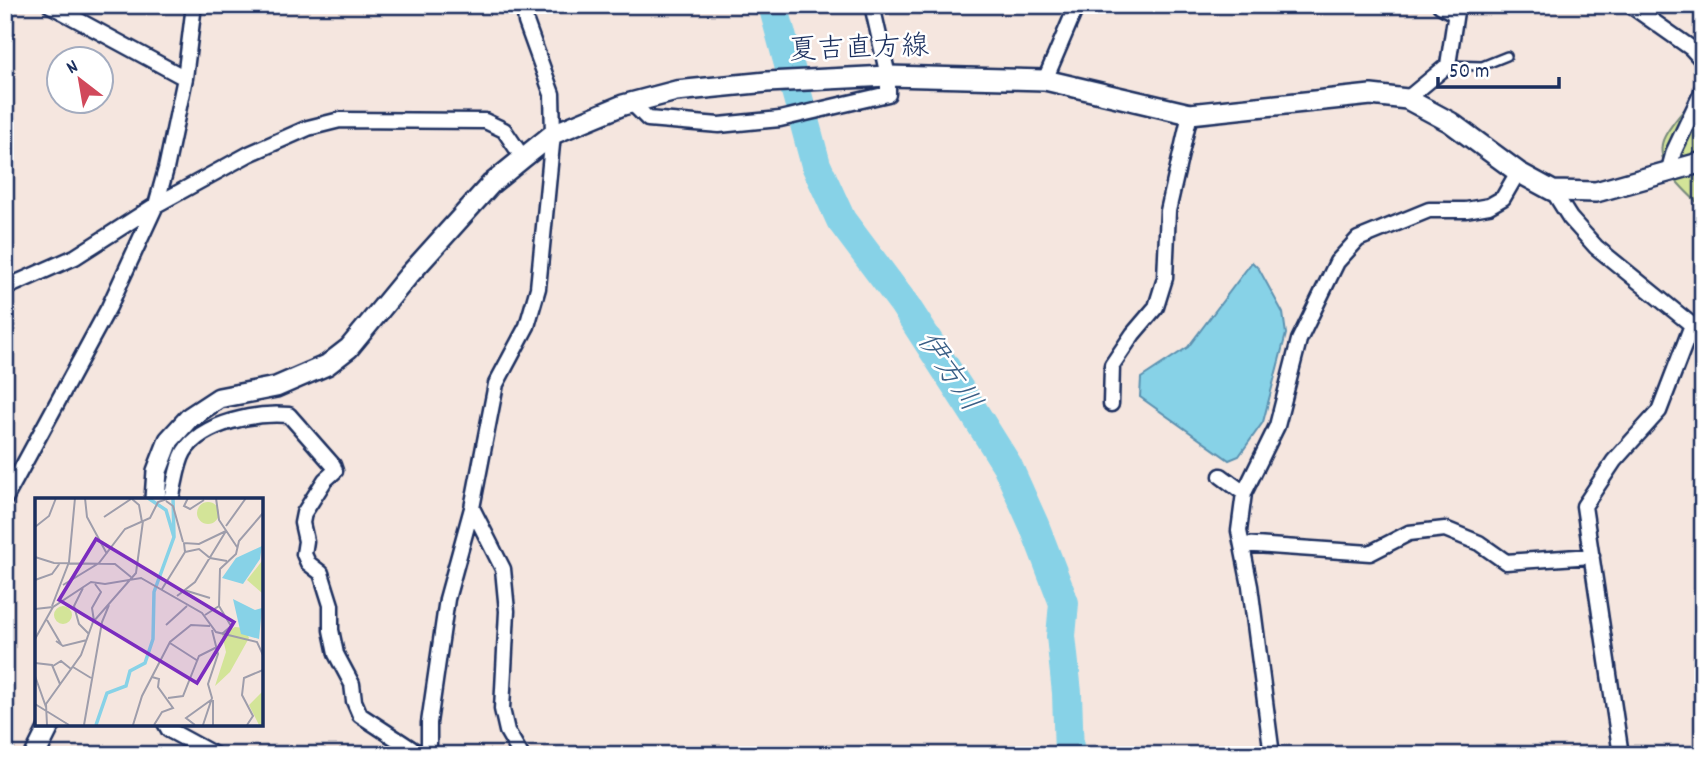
<svg xmlns="http://www.w3.org/2000/svg" width="1708" height="760" font-family="Dekko,'Klee One',sans-serif">
<rect width="100%" height="100%" fill="#f5e6df"/>
<filter id="ink" filterUnits="userSpaceOnUse"><feTurbulence type="fractalNoise" baseFrequency=".0143" numOctaves="2"/><feDisplacementMap in="SourceGraphic" scale="14" xChannelSelector="R" yChannelSelector="G"/><feConvolveMatrix kernelMatrix="1 2 1 2 8 2 1 2 1" color-interpolation-filters="sRGB"/></filter>
<g filter="url(#ink)">
<path fill="#d3e498" stroke="#778a7b" stroke-width="2" d="M1703 88V208C1686 191 1650 163 1665 136 1674 119 1691 103 1703 88Z"/>
<path fill="#87d2e7" stroke="#5c91b0" stroke-width="2" d="M1252 262 1259 269 1283 313 1286 334 1263 422 1239 456 1229 460 1140 397 1141 378 1188 347Z"/>
<g fill="none" stroke-linecap="round" stroke-linejoin="round">
<path stroke="#87d2e7" stroke-width="30" d="M773 5 816 165 841 220 904 304 975 414 1007 465 1034 525 1064 603 1061 636 1067 693 1069 755"/>
<g stroke="#1b2f5e" stroke-width="12">
<path id="service" d="M1448 65 1482 66 1507 56"/>
</g>
<g stroke="#1b2f5e" stroke-width="19">
<path id="minor" d="M50 5 185 78
M1440 5 1455 14
M1630 5 1691 48 1703 61
M1045 80 1077 5
M1407 99 1448 65 1457 5
M632 103 648 119 719 125 780 119 888 94V76L872 5
M1668 173 1674 151 1701 94 1703 87
M1553 191 1570 218 1596 247 1692 325 1703 339
M5 288 75 257 156 205 249 154 308 128 340 120 485 121 504 130 523 158
M1111 404 1112 365 1133 334 1156 307 1165 278 1168 211 1190 114
M1221 476 1244 493
M5 499 109 307 156 205 166 169 185 78 194 5
M171 499C175 485 177 464 184 452 202 422 258 412 289 415L333 465 335 471 325 480 304 513 302 523 306 541 304 554 308 563 321 573 331 605V630L336 654 352 684 354 701 360 715 421 755
M472 508 503 569 507 611 502 709 507 731 521 755
M1242 544 1370 553 1409 533 1445 529 1479 543 1506 562 1592 556
M165 723 169 730 215 755
M429 755V723L447 599 472 508 496 384 527 326 538 288 553 134 552 94 526 22 524 5
M1272 755 1250 586 1239 531 1244 493 1277 426 1299 340 1337 262 1358 239 1429 210H1466L1489 206 1503 198 1518 172
M1621 755 1584 506 1614 461 1659 411 1692 325"/>
</g>
<g stroke="#1b2f5e" stroke-width="24">
<path id="secondary" d="M155 499 157 471 169 440 190 417 219 398 276 387 327 365 349 348 409 275 491 184 523 158 553 134 623 105 676 91 767 82 888 76 1045 80 1190 114 1371 95 1407 99 1450 122 1518 172 1553 191 1596 192 1703 162
M35 755 51 723"/>
</g>
<use href="#service" stroke="#fff" stroke-width="7"/>
<use href="#minor" stroke="#fff" stroke-width="14"/>
<use href="#secondary" stroke="#fff" stroke-width="19"/>
</g>
</g>
<g text-anchor="middle" dominant-baseline="central" stroke-width="5" stroke-linejoin="round" paint-order="stroke">
<g font-size="28" fill="#1b2f5e" stroke="#fff">
<text transform="translate(859 51) rotate(-2)">夏吉直方線</text>
</g>
<g font-size="30" font-style="italic" fill="#3b6087" stroke="#fff">
<text transform="translate(947 373) rotate(56)">伊方川</text>
</g>
</g>
<g transform="translate(35 498)">
<rect width="228" height="228" fill="#f5e6df"/>
<path d="M162 15a11 11 0 1 1 22 0a11 11 0 1 1-22 0ZM227 63V95L212 82ZM19 117a9 9 0 1 1 18 0a9 9 0 1 1-18 0ZM200 129 210 130 214 140 195 174 180 188 191 154 187 136ZM227 194V227H224L214 207Z" fill="#d3e498"/>
<path d="M227 48 225 61 208 86 187 80 201 60ZM198 101 220 112 227 110 224 141 206 136Z" fill="#87d2e7"/>
<path fill="none" stroke="#87d2e7" stroke-width="3.5" d="M138 0 139 39M61 227 72 195 91 188 95 173 110 165 118 141 119 94 139 39 131 12 113 0"/>
<path fill="none" stroke="#9e9dab" stroke-width="2" d="M50 0 52 19 72 56M153 0 149 8 155 11 169 2M181 0 184 22 202 49M97 1 104 7 107 24M131 3 138 8 148 44M69 19 96 1M191 28 211 0M0 29 14 18 21 0M150 54 164 51 175 60 192 63M0 59 19 65 80 66 96 79M0 82 17 76 25 65M28 87 64 65 90 31 115 20 123 4 135 0M48 90 39 108 44 126 54 136M127 91 150 54 149 45 164 46 191 33M149 92 175 100M142 98 160 84 191 33M17 108 34 64 40 0M184 108 196 128 187 136M0 111 18 109 56 84 70 86 106 80 167 115 181 134 222 144 228 157M170 117 184 108 185 71 201 56 204 43 228 15M12 122 26 146M59 123 57 110 66 94 60 86M131 127 152 108M0 141 18 109M21 143 28 148 52 142M135 145 163 163M0 165 17 167 25 186M18 168 26 163 36 171M38 169 56 180M0 178 11 209M117 179 124 181 123 189 138 210 127 214 119 227M133 200 148 198 164 158 182 149M178 202V227M0 206 34 227M12 227 11 206 46 157 58 124 101 75 108 23M49 227 67 124 74 107M98 227 107 198 135 144 156 127 175 128M160 227 151 220 176 202M168 227 177 200 173 186 183 156 177 132M212 227 218 218 207 197 209 180 228 172"/>
<path fill="#7b2cbf" fill-opacity="0.15" stroke="#7b2cbf" stroke-width="3.5" d="M61 41 199 124 162 185 24 102Z"/>
<rect width="228" height="228" fill="none" stroke="#1b2f5e" stroke-width="3.5"/>
</g>
<rect width="1708" height="760" fill="none" stroke="#fff" stroke-width="28"/>
<rect x="14" y="14" width="1680" height="732" fill="none" stroke="#1b2f5e" stroke-width="2.5" filter="url(#ink)"/>
<g transform="translate(80 80) rotate(329)"><circle r="33" fill="#ffffff" stroke="#a4acbf" stroke-width="2"/>
<path d="M0-5L12 26L0 18L-12 26Z" fill="#d1495b"/>
<text y="-10" font-size="19" font-weight="bold" text-anchor="middle" fill="#1b2f5e">N</text>
</g>
<path d="M1438 77v10h121v-10" fill="none" stroke="#1b2f5e" stroke-width="3.5"/>
<text x="1449" y="77" font-size="21" fill="#1b2f5e" stroke="#ffffff" stroke-width="5" paint-order="stroke">50 m</text>
</svg>
